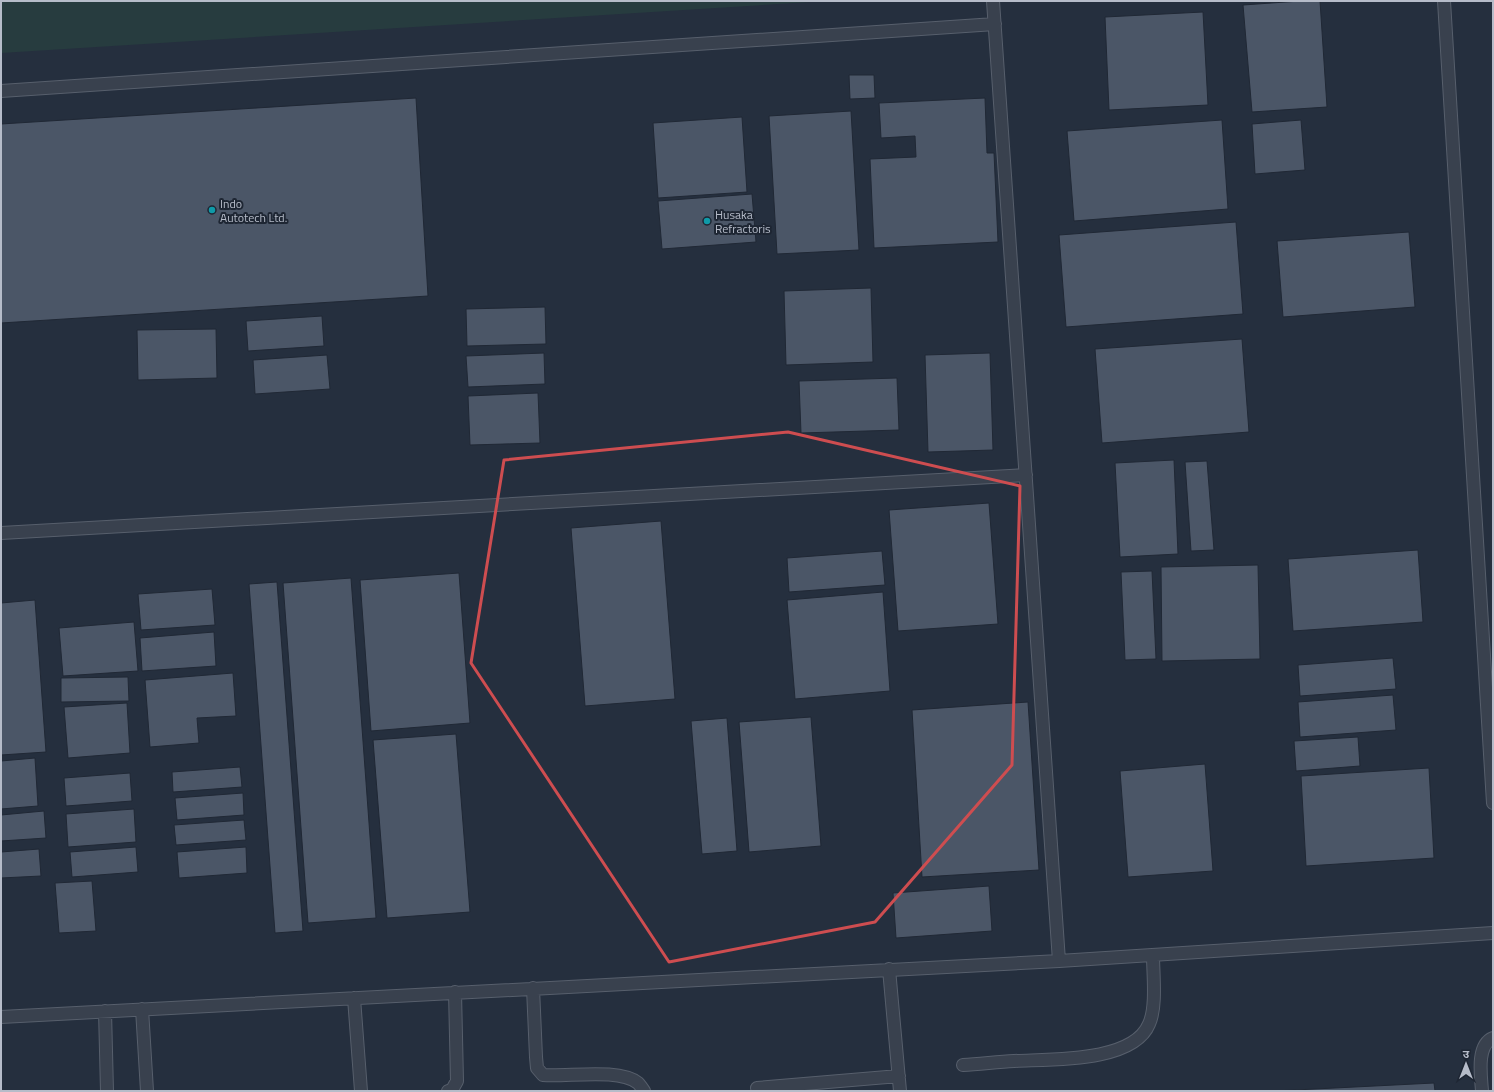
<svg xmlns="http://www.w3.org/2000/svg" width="1494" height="1092" font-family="'Titillium Web','Noto Sans Devanagari',sans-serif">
<rect width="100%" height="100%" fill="#252f3e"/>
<path fill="#273c3f" d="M1 1H826L1 53Z"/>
<path fill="#4b5667" stroke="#202835" d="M1300 1H1320L1327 107 1252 112 1243 5Z
M1203 12 1208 105 1109 110 1105 17Z
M849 75H874L875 98 850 99Z
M416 98 428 296 1 323V124Z
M985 98 987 153H994L998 242 874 248 870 159 916 157 915 136 881 138 879 103Z
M851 111 859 250 777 254 769 116Z
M742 117 747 192 658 198 653 123Z
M1222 120 1228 209 1074 221 1067 131Z
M1301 120 1305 170 1255 174 1252 124Z
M752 194 756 242 662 249 658 201Z
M1236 222 1243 314 1066 327 1059 235Z
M1409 232 1415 307 1283 317 1277 241Z
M871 288 873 362 786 365 784 291Z
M545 307 546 344 467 346 466 309Z
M322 316 324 346 248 351 246 321Z
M216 329 217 378 138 380 137 330Z
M1242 339 1249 432 1102 443 1095 349Z
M544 353 545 384 468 387 466 356Z
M990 353 993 450 928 452 925 355Z
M327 355 330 389 255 394 253 360Z
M897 378 899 430 801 433 799 381Z
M538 393 540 443 470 445 468 396Z
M1174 460 1178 554 1120 557 1115 463Z
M1207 461 1214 550 1191 551 1185 462Z
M989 503 998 624 898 631 889 510Z
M661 521 675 699 585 706 571 528Z
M1418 550 1423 622 1293 631 1288 559Z
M882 551 885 585 789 592 787 558Z
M1258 565 1260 659 1162 661 1161 567Z
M1152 571 1156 659 1125 660 1121 572Z
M459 573 470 723 371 731 360 580Z
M351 578 376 918 308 923 283 583Z
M277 582 303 931 275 933 249 584Z
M212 589 215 625 141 630 138 594Z
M883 592 890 691 795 699 787 600Z
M35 600 46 752 1 755V603Z
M134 622 138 671 63 676 59 628Z
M214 632 216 666 142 671 140 638Z
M1393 658 1396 689 1300 696 1298 665Z
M233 673 236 716 197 718 199 743 150 747 145 680Z
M128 677 129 701 61 702V678Z
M1393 695 1396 730 1300 737 1298 702Z
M1028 702 1039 870 922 877 912 710Z
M127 703 130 753 68 758 64 707Z
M811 717 821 846 749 852 739 722Z
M727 718 737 851 702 854 691 721Z
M456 734 470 912 387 918 373 740Z
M1358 737 1360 766 1296 771 1294 741Z
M35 758 38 806 1 809V761Z
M1205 764 1213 871 1128 877 1120 771Z
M240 767 242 787 173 792 172 772Z
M1429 768 1434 858 1306 866 1301 776Z
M130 773 132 801 66 806 64 778Z
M243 793 244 815 177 820 175 798Z
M134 809 136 842 68 847 66 814Z
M44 811 46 838 1 841V815Z
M244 820 246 840 176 845 174 825Z
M136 847 138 872 72 877 70 852Z
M246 847 247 873 179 878 177 852Z
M39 849 41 876 1 878V852Z
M92 881 96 931 59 933 55 883Z
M989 886 992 931 896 938 893 893Z
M1434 1083 1435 1091H1275Z"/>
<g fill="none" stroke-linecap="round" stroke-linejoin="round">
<g stroke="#575f6c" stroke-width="14">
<path id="service" d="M993 1 1059 961
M1444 1 1493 803
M1 91 995 24
M1 533 1026 475
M889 969 900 1091
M533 988 536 1057 537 1068 543 1075C568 1077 619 1068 638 1083 640 1085 642 1088 644 1091
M354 998 361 1091
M142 1009 147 1091
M105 1011 107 1091
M1 1017 1059 961 1493 933
M963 1065C980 1064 997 1062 1014 1061 1049 1059 1133 1063 1149 1024 1157 1007 1153 974 1153 955
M757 1088 899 1076
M448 1091 452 1090 457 1081 455 992
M1482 1091C1481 1076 1476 1045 1493 1038"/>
</g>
<use href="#service" stroke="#39414e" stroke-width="12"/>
</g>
<path fill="none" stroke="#ce4d50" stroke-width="3" stroke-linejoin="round" d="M788 432 1020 486 1012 765 875 922 669 962 471 663 504 460Z"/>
<g fill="#0f9aa8" stroke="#1e2633" stroke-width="1.5">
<circle cx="212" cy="210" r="4"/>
<circle cx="707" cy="221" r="4"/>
</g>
<g text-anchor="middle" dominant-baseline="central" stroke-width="4" stroke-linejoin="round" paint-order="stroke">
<g font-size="12" fill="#b6bcc9" stroke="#1e2633" text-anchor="start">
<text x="220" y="203">Indo<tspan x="220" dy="14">Autotech Ltd.</tspan></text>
<text x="715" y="214">Husaka<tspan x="715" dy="14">Refractoris</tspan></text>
</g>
</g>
<rect width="1494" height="1092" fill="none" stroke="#b6bcc9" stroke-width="4"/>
<g transform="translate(1466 1064)" stroke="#1e2633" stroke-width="3" paint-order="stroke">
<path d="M0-3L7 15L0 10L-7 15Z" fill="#b6bcc9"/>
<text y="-6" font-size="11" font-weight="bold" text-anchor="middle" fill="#b6bcc9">उ</text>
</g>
</svg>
